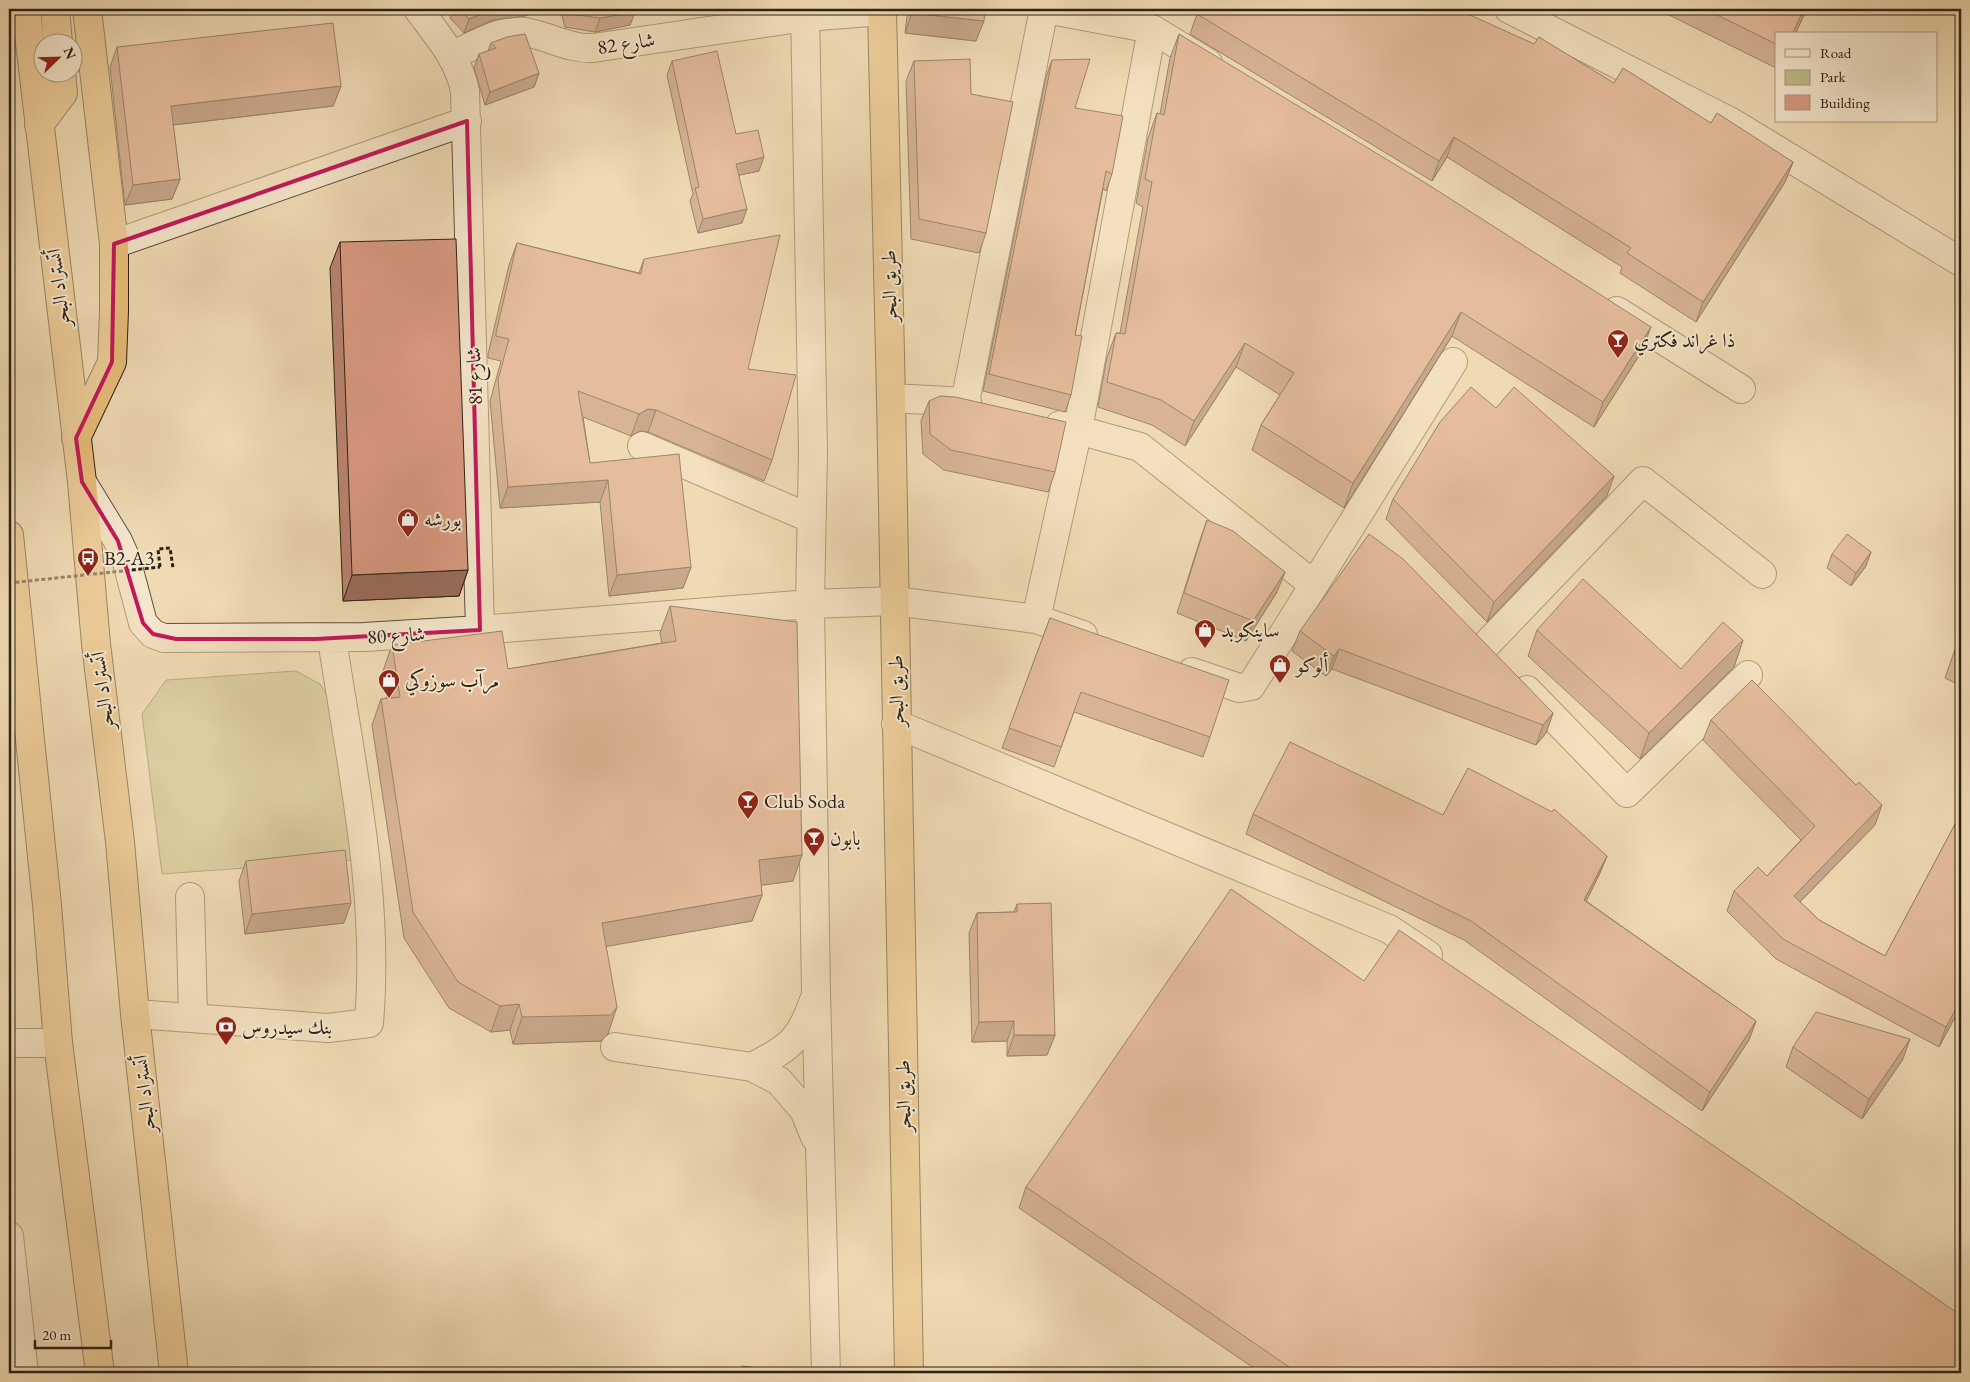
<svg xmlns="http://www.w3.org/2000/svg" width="1970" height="1382" font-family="'EB Garamond',Amiri,serif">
<rect width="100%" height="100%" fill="#f0dab3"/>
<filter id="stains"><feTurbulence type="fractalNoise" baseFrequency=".004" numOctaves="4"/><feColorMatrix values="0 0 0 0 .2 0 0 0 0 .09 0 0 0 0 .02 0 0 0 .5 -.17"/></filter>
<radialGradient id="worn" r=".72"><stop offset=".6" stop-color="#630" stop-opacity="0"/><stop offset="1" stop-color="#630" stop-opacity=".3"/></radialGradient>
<path fill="#c1bd88" stroke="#76704f" d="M296 671 320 684 331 702 356 860 162 874 142 714 166 680Z"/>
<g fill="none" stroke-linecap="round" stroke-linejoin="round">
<g stroke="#5d503d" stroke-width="30">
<path id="minor" d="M418 9C437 35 459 59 465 91L480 630
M805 9 813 452 810 604 816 993 826 1373
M1046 9 1152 29 1208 63
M1509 9 1731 122 1961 262
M452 56C473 46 501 28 525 32 549 36 569 49 593 48L805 17 882 11
M114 244 467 121
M1617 311 1741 389
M891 398 967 402
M965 402 1044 9
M1060 425 1140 447 1314 585
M642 446 812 519
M82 482 118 541 126 559 143 623 153 634 164 638 364 637 480 630 810 604 894 601 1036 619 1083 635
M1036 619 1078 429 1152 29
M1484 647 1643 481 1762 574
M1192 672 1239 688 1251 686 1453 362
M1527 690 1627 793 1748 675
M896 724 1389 929 1428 955
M190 897 193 1017
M135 1014 328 1028 369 1023C380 895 351 765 332 639
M9 1043H58
M615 1047 752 1067 779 1081 804 1110 815 1137
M752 1067C789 1048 800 1041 814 1000
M9 1236 24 1373"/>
</g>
<g stroke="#2c2216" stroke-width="30">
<path id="highway" d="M26 9 82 482 96 644 120 842 135 1014 174 1373
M55 9 58 42
M882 9 891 398 909 1373
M39 125 63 93 61 72
M76 438 112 362 114 311V244L87 9
M9 535 47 905 58 1043 100 1373"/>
</g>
<path stroke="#2c2216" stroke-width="3" stroke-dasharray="4 2.5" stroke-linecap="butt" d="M160 567 158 549 170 548 173 568"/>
<use href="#minor" stroke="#f5e7ce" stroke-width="28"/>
<use href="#highway" stroke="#e8bd7a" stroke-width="28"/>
<path stroke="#2c2216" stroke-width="3" stroke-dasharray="4 2.5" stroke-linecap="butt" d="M9 583 160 567"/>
</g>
<path fill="#bb8470" stroke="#2c2216" d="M454 9H543L525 16 493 20 464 33 450 18Z
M560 9H634L635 12 630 25 595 32 565 27Z
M908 9H985L976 41 905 33Z
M1657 9H1807L1795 34H1776V68Z
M1197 14 1614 83 1711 123 1793 162 1785 182 1696 322 1620 273 1622 267 1447 157 1432 181 1190 34Z
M1179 34 1642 351 1594 427 1452 336 1344 508 1252 450 1261 425 1280 395 1236 367 1185 446 1152 425 1098 407 1107 357 1116 333H1120L1143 207 1136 203 1148 138 1157 113 1160 114 1170 58Z
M491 43 539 73 534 87 485 105 474 68 479 54 488 51Z
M117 47 341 86 333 106 173 125 180 179 172 199 125 205 110 67Z
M1052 60 1075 108 1112 174 1106 191 1103 189 1075 335 1071 395 1065 412 983 391 1046 77Z
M672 61 736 134 759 171 739 175 742 223 698 233 690 201 693 194 667 75Z
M914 61 971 94 986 233 979 253 911 239 906 81Z
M340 242 468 570 459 596 343 601 330 268Z
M517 243 639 273 644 259 748 369 772 460 764 481 648 432 640 431 631 436 583 417 590 463 691 567 683 588 609 596 600 502 500 508 490 401 501 361 488 358V354L509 265Z
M929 401 1055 472 1048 492 944 470 923 454 921 421Z
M1496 408 1607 496 1487 622 1386 519 1393 499Z
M1207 520 1277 592 1246 641 1177 613 1200 540Z
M1832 554 1866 566 1851 586 1827 568Z
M670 606 793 881 761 885 762 895 752 921 606 946 608 1034 601 1041 513 1044 510 1030 491 1032 449 1008 404 938 372 725 381 699 387 698 383 671 392 645 508 669 662 643 660 633Z
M1050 618 1210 737 1203 757 1074 712 1054 767 1002 748Z
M1537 630 1681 669 1743 640 1734 667 1640 759 1528 656Z
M1300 631 1553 713 1546 733 1536 745 1332 669 1326 676 1292 651Z
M1961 638V686L1945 678 1954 652Z
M1711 720 1875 825 1800 902 1819 920 1885 956 1961 813V1006L1939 1047 1776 959 1727 911 1734 891 1767 876 1801 840 1703 740Z
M1253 814 1443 815 1607 856 1599 875 1586 901 1756 1021 1749 1040 1702 1111 1464 940 1246 834Z
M246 861 344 923 245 934 239 881Z
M1017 904 1055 1035 1047 1055 1007 1056V1041L972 1042 969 933 977 913 1014 912Z
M1364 981 1959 1314 1961 1373H1261L1019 1208 1026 1187Z
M1793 1047 1903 1059 1862 1119 1786 1067Z"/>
<path fill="#996c5b" stroke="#2c2216" d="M126 9H161L125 12Z
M493 9H543L525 16 493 20 464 33 469 19Z
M1804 9H1807L1795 34H1792Z
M635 12 630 25 595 32 600 18Z
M912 13 984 21 976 41 905 33Z
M539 73 534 87 485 105 490 92Z
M341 86 333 106 164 126 171 106Z
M1454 137 1447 157 1432 181 1439 161Z
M764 157 759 171 731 177 736 164Z
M1793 162 1785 182 1696 322 1703 302Z
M180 179 172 199 125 205 133 185Z
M747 209 742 223 698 233 703 219Z
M1461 312 1452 336 1344 508 1353 483Z
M1651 327 1642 351 1594 427 1603 402Z
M1245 343 1236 367 1185 446 1194 421Z
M648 409 656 410 648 432 640 431 631 436 639 414Z
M1614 476 1607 496 1487 622 1494 602Z
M608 480 600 502 500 508 508 487Z
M1871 552 1866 566 1851 586 1856 573Z
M691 567 683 588 609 596 617 575Z
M468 570 459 596 343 601 352 575Z
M1285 572 1277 592 1246 641 1253 621Z
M1743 640 1734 667 1640 759 1649 733Z
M1339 649 1332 669 1326 676 1334 656Z
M1553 713 1546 733 1536 745 1543 725Z
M1882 805 1875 825 1786 916 1794 896Z
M802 855 793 881 749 887 759 860Z
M1607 856 1599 875 1577 920 1584 900Z
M762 895 752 921 592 949 602 923Z
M351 903 344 923 245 934 252 914Z
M1961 999V1006L1939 1047 1946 1027Z
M519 1004 510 1030 491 1032 500 1006Z
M617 1007 608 1034 601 1041 513 1044 522 1017Z
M1014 1021 1007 1041 972 1042 979 1022Z
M1756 1021 1749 1040 1702 1111 1710 1092Z
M1014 1035H1055L1047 1055 1007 1056Z
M1910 1039 1903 1059 1862 1119 1869 1099Z"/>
<path fill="#da9a82" stroke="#2c2216" d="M459 9H493L469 19Z
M568 9H634L635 12 600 18 570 14Z
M912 9H985L984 21 912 13Z
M1201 9H1457L1534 44 1539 37 1614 83 1623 68 1711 123 1717 113 1793 162 1703 302 1627 253 1631 248 1454 137 1439 161 1197 14Z
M1705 9H1804L1792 34H1776V44Z
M333 23 341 86 171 106 180 179 133 185 117 47Z
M525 34 539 73 490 92 479 54 496 48 491 43 507 37Z
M1179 34 1424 182 1651 327 1603 402 1461 312 1353 483 1261 425 1294 373 1245 343 1194 421 1161 400 1107 382 1116 333 1125 334 1152 182 1145 179 1157 113 1164 115Z
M717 51 736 134 758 130 764 157 736 164 747 209 703 219 695 188 699 187 672 61Z
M970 59 971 94 1013 102 986 233 919 219 914 61Z
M1090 59 1075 108 1123 116 1112 174 1106 171 1075 335 1082 336 1071 395 989 374 1052 60Z
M780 235 748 369 796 375 772 460 656 410 648 409 639 414 578 391 590 463 679 454 691 567 617 575 608 480 508 487 498 380 509 339 496 336V333L517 243 641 274 644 259Z
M456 239 468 570 352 575 340 242Z
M1471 387 1496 408 1514 387 1614 476 1494 602 1393 499 1440 422Z
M940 396 955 397 1066 422 1055 472 951 450 930 434 929 401Z
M1207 520 1233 531 1285 572 1253 621 1184 593Z
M1369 534 1403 559 1553 713 1543 725 1339 649 1334 656 1300 631Z
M1847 534 1871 552 1856 573 1832 554Z
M1583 579 1681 669 1723 622 1743 640 1649 733 1537 630Z
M670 606 797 622 802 855 759 860 762 895 602 923 617 1007 611 1015 522 1017 519 1004 500 1006 458 982 413 912 381 699 400 697 392 645 502 631 508 669 676 641Z
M1050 618 1229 680 1210 737 1081 692 1061 747 1009 728Z
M1961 638V655L1954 652Z
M1752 680 1856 785 1859 782 1882 805 1794 896 1819 920 1885 956 1961 813V999L1946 1027 1783 939 1734 891 1758 867 1767 876 1815 826 1711 720Z
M1290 742 1443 815 1468 768 1552 812 1554 809 1607 856 1584 900 1756 1021 1710 1092 1471 921 1253 814Z
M345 850 351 903 252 914 246 861Z
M1231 889 1364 981 1399 930 1959 1314H1961V1373H1298L1026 1187Z
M1051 903 1055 1035H1014V1021L979 1022 977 913 1017 912V904Z
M1816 1012 1910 1039 1869 1099 1793 1047Z
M742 1366 798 1373H739Z"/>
<path d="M0 0H1970V1382H0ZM467 121 480 630 316 639H176L153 634 143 623 118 541 82 482 76 438 112 362 114 244Z" fill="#f0dab3" fill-opacity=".55" fill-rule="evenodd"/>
<path fill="none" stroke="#c2185b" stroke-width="4" stroke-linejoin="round" d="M467 121 480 630 316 639H176L153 634 143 623 118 541 82 482 76 438 112 362 114 244Z"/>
<defs>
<g id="bar-pin" transform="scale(1.125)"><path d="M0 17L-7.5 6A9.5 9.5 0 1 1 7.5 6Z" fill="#8f2418" stroke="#f5e7ce"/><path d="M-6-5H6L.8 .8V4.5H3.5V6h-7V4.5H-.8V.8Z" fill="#fff"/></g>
<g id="shop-pin" transform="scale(1.125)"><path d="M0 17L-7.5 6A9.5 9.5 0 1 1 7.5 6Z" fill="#8f2418" stroke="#f5e7ce"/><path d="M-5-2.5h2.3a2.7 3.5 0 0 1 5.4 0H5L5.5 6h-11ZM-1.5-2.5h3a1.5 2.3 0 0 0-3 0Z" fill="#fff"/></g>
<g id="bus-pin" transform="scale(1.125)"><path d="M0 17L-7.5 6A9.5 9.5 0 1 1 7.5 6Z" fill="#8f2418" stroke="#f5e7ce"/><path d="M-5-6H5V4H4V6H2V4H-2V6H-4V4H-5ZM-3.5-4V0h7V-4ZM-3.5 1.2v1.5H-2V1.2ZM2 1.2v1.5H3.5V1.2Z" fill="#fff"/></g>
<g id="bank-pin" transform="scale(1.125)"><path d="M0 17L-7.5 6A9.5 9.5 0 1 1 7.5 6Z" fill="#8f2418" stroke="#f5e7ce"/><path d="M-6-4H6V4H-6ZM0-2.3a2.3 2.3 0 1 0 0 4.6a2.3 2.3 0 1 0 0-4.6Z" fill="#fff"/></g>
</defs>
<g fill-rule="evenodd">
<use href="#bar-pin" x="1618" y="340"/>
<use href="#shop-pin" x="408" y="519"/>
<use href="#bus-pin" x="88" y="558"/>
<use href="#shop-pin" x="1205" y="630"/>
<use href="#shop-pin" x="1280" y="665"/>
<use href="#shop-pin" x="389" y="680"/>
<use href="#bar-pin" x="748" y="801"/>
<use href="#bar-pin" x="814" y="838"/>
<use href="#bank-pin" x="226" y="1027"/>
</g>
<g text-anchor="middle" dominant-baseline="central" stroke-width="4" stroke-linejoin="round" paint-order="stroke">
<g font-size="20" fill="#2c2216" stroke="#f5e7ce">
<text transform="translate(626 43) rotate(-8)">شارع 82</text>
<text transform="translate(889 286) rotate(-91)">طريق البحر</text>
<text transform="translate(58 288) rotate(-97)">أتستراد البحر</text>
<text transform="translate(474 376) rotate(-92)">شارع 81</text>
<text transform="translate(396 635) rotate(-3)">شارع 80</text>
<text transform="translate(102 691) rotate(-97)">أتستراد البحر</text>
<text transform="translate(896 691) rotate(-91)">طريق البحر</text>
<text transform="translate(144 1094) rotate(-96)">أتستراد البحر</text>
<text transform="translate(903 1096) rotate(-91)">طريق البحر</text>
</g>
<g font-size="20" fill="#2c2216" stroke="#f5e7ce" text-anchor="start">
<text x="1634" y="340">ذا غراند فكتري</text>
<text x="424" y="519">بورشه</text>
<text x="104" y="558">B2-A3</text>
<text x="1221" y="630">ساينكوبد</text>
<text x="1296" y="665">ألوكو</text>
<text x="405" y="680">مرآب سوزوكي</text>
<text x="764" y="801">Club Soda</text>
<text x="830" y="838">بابون</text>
<text x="242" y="1027">بنك سيدروس</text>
</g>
</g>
<rect width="1970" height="1382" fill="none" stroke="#f0dab3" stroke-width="30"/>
<rect x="10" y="10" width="1950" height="1362" fill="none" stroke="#2c2216" stroke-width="2.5"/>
<rect x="15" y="15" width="1940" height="1352" fill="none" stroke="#2c2216"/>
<rect x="1775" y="32" width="162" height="90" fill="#f5e7ce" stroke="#a59884"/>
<rect x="1785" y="49" width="25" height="8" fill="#f5e7ce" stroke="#a59884"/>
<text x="1820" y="58" font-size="15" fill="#2c2216">Road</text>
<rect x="1785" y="70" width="25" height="15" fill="#c1bd88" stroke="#a59884"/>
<text x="1820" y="82" font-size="15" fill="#2c2216">Park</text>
<rect x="1785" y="95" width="25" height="15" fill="#da9a82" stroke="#a59884"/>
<text x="1820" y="108" font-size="15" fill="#2c2216">Building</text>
<g transform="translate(58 58) rotate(67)"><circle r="24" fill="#f5e7ce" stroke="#a59884"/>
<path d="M0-4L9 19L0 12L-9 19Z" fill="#8f2418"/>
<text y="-8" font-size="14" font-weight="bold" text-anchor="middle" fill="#2c2216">N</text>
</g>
<path d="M35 1340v8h76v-8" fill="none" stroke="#2c2216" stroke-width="2.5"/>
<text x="42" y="1340" font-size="15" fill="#2c2216" stroke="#f5e7ce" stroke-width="4" paint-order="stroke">20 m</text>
<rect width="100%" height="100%" filter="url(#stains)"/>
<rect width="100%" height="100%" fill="url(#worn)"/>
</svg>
